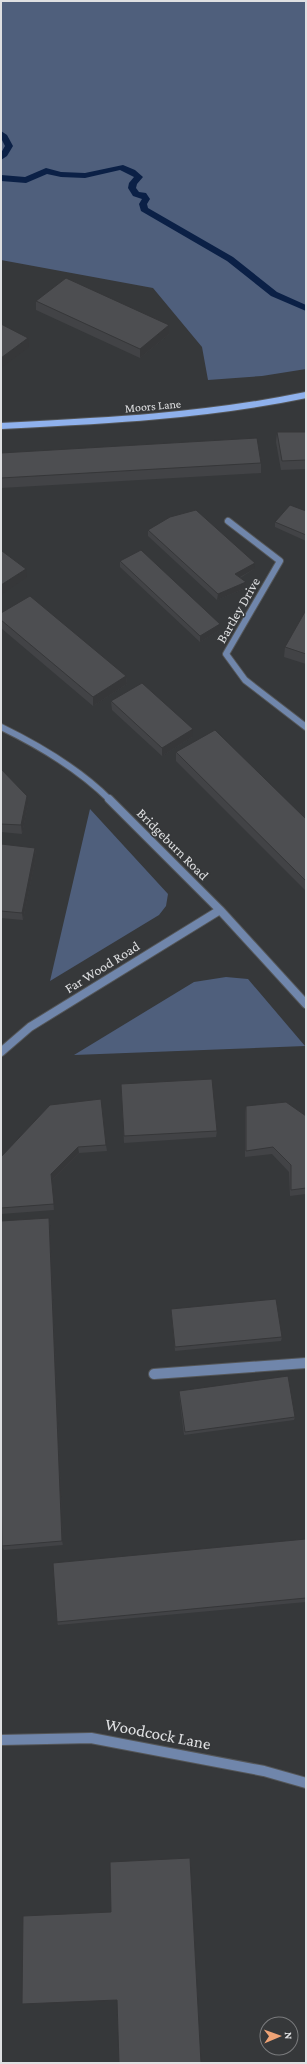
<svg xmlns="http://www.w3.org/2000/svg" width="307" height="2064" font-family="'Crimson Pro',serif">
<rect width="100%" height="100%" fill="#36383a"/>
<path fill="#4f5f7c" d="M1 1H306V369L262 376 208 380 202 347 153 288 1 260Z
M90 809 168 894 166 906 159 915 50 981Z
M226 977 248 979 305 1046 74 1055 194 982Z"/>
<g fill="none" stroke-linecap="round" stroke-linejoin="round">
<path fill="#0b2046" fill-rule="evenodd" d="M1 131 7 135 13 146 7 156 1 160V153L5 146 1 138Z
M123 165 135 170 143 177 137 184 136 188 139 192 146 193 150 199 147 204 148 208 233 257 277 292 306 305V311L271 296 227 261 141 211 139 204 142 199 133 196 128 188 129 183 134 177 120 170 85 178 61 177 47 174 26 183 1 181V175L25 177 46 168 61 172 85 173Z"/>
<g stroke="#545658" stroke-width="8">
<path id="lane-far1" d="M228 521 280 561 226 654 245 680 306 727"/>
</g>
<g stroke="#545658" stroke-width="12">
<path id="lane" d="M154 1374 306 1363"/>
</g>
<g stroke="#545658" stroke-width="8">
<path id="street-far2" d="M1 727C40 746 79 769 110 800"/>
</g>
<g stroke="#545658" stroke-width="10">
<path id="street-far1" d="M109 799 220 910 306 1004
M1 1052 30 1027 220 910"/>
</g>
<g stroke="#545658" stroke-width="12">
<path id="street" d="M1 1740 91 1738 264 1771 306 1783"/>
</g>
<g stroke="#545658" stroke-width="8">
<path id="secondary" d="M1 426C103 421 205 416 306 395"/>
</g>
<use href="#lane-far1" stroke="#7086ab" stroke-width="6"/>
<use href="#lane" stroke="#7086ab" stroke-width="10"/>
<use href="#street-far2" stroke="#7086ab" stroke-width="6"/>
<use href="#street-far1" stroke="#7086ab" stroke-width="8"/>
<use href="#street" stroke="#7086ab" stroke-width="10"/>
<use href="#secondary" stroke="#8fb1ec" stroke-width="6"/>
</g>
<path fill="#424346" d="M36 301 169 325V334L140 358 36 310Z
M277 432H306V469L281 470 276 442Z
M1 453 261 463V473L1 488Z
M306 511V541L275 527V522Z
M148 530 254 569 240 578 246 588 217 600 148 536Z
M120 561 220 630 200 642 120 567Z
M306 610V664L284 657 285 647Z
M1 613 126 676 127 684 93 706 1 628Z
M111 701 192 737 162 756 112 710Z
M176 752 306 819V891L176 761Z
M1 769 28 804 22 834 1 832Z
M1 844 35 848 36 856 23 920 1 918Z
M121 1084 217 1131 216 1137 124 1143Z
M50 1105 106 1145 107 1151 79 1153 52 1180 54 1210 1 1214V1157Z
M246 1106 306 1116V1194L290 1196 289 1172 272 1154 245 1157V1112Z
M49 1218 50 1225 63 1545 4 1550 2 1546Z
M171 1309 282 1337 281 1341 175 1351Z
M179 1391 295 1417 294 1420 184 1435 179 1395Z
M306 1539V1602L58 1625 57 1622Z"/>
<path fill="#363739" d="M169 325V334L140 358V349Z
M28 338 29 347 1 368V358Z
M255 563 254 569 235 580V574Z
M26 569 27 577 1 595V585Z
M246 582V588L217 600 218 594Z
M220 624V630L200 642V636Z
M126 676 127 684 93 706V697Z
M193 729 192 737 162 756V748Z
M27 796 28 804 22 834 21 825Z
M35 848 36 856 23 920 22 913Z
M78 1147 79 1153 52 1180 54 1210 51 1174Z
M49 1218 50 1225 63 1545 62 1541Z"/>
<path fill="#4d4e51" stroke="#363739" d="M66 278 169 325 140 349 36 301Z
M1 324 28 338 1 358Z
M277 432H306V460L282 461Z
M257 438 261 463 1 478V453Z
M290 505 306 511V535L275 522Z
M196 510 255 563 235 574 246 582 218 594 148 530 170 517Z
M141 550 220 624 200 636 120 561Z
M2 551 26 569 1 585V552Z
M30 596 126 676 93 697 1 620V613Z
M306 610V654L285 647Z
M142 683 193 729 162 748 111 701Z
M215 730 306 819V881L176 752Z
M1 769 27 796 21 825 1 824Z
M1 844 35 848 22 913 1 911Z
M212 1079 217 1131 124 1136 121 1084Z
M101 1099 106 1145 78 1147 51 1174 54 1204 1 1208V1157L50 1105Z
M286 1102 306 1116V1188L291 1190V1165L273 1147 246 1151V1106Z
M49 1218 62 1541 2 1546 1 1485V1221Z
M276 1299 282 1337 175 1347 171 1309Z
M288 1376 295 1417 185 1432 179 1391Z
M306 1539V1598L57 1622 53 1563Z
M190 1858 201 2063H119L117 2000 22 2004 23 1916 111 1912 110 1862Z"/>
<g text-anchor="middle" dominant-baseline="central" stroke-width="3" stroke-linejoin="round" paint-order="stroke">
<g font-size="12" fill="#dfe0e2" stroke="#36383a">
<text transform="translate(153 406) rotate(-5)">Moors Lane</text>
</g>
<g font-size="14" fill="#dfe0e2" stroke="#36383a">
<text transform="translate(238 610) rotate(-60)">Bartley Drive</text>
<text transform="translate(173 844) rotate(45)">Bridgeburn Road</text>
<text transform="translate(102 967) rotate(-32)">Far Wood Road</text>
</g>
<g font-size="17" fill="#dfe0e2" stroke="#36383a">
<text transform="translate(158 1734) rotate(11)">Woodcock Lane</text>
</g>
</g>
<rect width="307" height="2064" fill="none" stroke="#dfe0e2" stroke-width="4"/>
<g transform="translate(279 2036) rotate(88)"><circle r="19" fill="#36383a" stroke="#7a7b7d"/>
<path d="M0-3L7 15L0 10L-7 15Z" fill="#efa376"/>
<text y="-6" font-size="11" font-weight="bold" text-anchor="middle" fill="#dfe0e2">N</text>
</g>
</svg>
